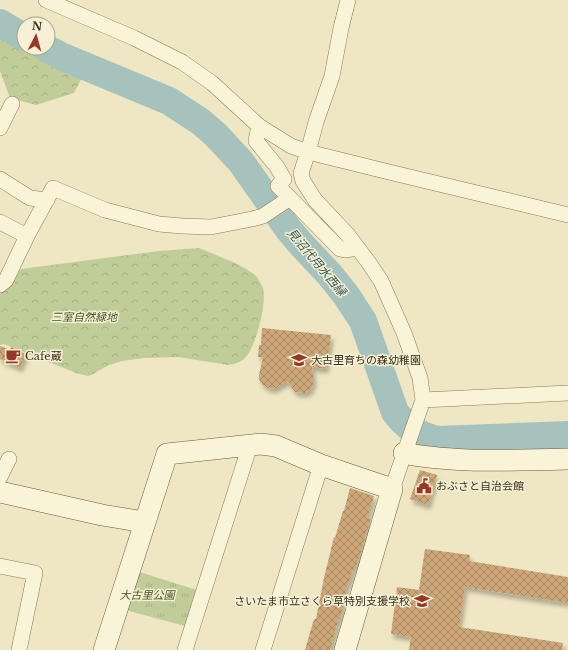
<svg xmlns="http://www.w3.org/2000/svg" width="568" height="650" font-family="'Libre Baskerville','Noto Sans JP',serif">
<defs>
<pattern id="forest-crowns" width="20" height="18" patternUnits="userSpaceOnUse"><rect width="20" height="18" fill="#c1cd98"/><path d="M2 6a3 3 0 1 1 6 0M12 15a3 3 0 1 1 6 0" fill="none" stroke="#a7b083"/></pattern>
<pattern id="park-tufts" width="24" height="20" patternUnits="userSpaceOnUse"><rect width="24" height="20" fill="#c1cd98"/><path d="M3 7l-1-3M5 7V3M7 7l1-3M15 17l-1-3M17 17v-4M19 17l1-3" fill="none" stroke="#a7b083"/></pattern>
<pattern id="building-cross-hatch" width="8" height="8" patternUnits="userSpaceOnUse"><rect width="8" height="8" fill="#cda67a"/><path d="M0 0l8 8M0 8l8-8" fill="none" stroke="#a78863"/></pattern>
<filter id="shadow"><feDropShadow dx="2.5" dy="4.5" stdDeviation="2" flood-color="#0004"/></filter>
</defs>
<rect width="100%" height="100%" fill="#efe7c4"/>
<path fill="url(#forest-crowns)" d="M0 13 26 24H24V48H48V36L90 62 74 93 36 105 10 98 0 71Z
M199 248C213 254 247 266 257 277 259 280 261 284 263 288 267 303 256 347 245 358 240 363 234 364 228 365L178 357 144 358 122 361 109 365 93 374 88 376 76 373 4 344 0 345V291L7 289 21 269 159 251Z"/>
<path fill="url(#park-tufts)" d="M130 569 203 592 192 628 118 608Z"/>
<g fill="none" stroke-linecap="round" stroke-linejoin="round">
<path stroke="#a6c2bd" stroke-width="28" d="M0 23 24 37
M46 48 63 57 169 101 201 122 216 135 241 162 289 230 300 243 330 275 346 295 363 321 395 412C406 427 419 436 438 440L568 435"/>
</g>
<path fill="url(#building-cross-hatch)" filter="url(#shadow)" d="M262 328 331 335 326 369 312 367 314 381 311 389 305 393 295 392 287 381 274 389 268 388 262 384 259 379V375L263 357H258L259 345H261Z
M0 346 10 350 11 347 26 354 20 368 0 359Z
M420 470 437 475 428 505 410 499Z
M350 488 374 496 367 518 371 519 357 564H356L345 592 341 618H339L330 650H305L314 619H316L324 578 334 537 335 538 343 511H344Z
M425 549 470 555 469 561 568 577V603L465 587 459 627 563 643 562 650H409L411 637 391 634 397 587 419 590Z"/>
<g fill="none" stroke-linecap="round" stroke-linejoin="round">
<g stroke="#89795a" stroke-width="16">
<path id="street" d="M46 0 134 38 182 62 212 83 259 126 291 146 308 152 389 172 568 215
M348 0 341 28 332 76 316 122 308 152 301 173 303 181 315 200 348 235 369 263 381 281 404 333 420 378 423 400 392 489
M259 126 256 141 277 167 284 179 278 186 340 249 345 250 358 248
M0 128 12 104
M0 179 30 198 47 200
M0 222 27 236
M0 285 6 280 27 236 53 188 105 210 159 224 182 226 211 227 252 219 263 216 290 198
M423 400 568 393
M0 477 9 459
M0 566 35 573 19 650
M185 650 250 445
M263 650 321 465"/>
</g>
<g stroke="#6b5a3d" stroke-width="22">
<path id="secondary" d="M404 453C426 458 447 459 469 460 502 461 535 460 568 459
M0 492 102 515 144 522
M104 650 167 454 261 444 276 446 321 465 392 489 345 650"/>
</g>
<use href="#street" stroke="#f9f3d8" stroke-width="15"/>
<use href="#secondary" stroke="#f9f3d8" stroke-width="21"/>
</g>
<defs>
<g id="cafe-bare" transform="scale(1.2)"><path d="M-5.5-4.5H6V0H3Q3 3.5 0 3.5H-2.5Q-5.5 3.5-5.5 0ZM3-3.2v2h1.7v-2ZM-6 4.5H4V6H-6Z" fill="#99362a" stroke="#f6f0d4" stroke-width="2.5" paint-order="stroke"/></g>
<g id="school-bare" transform="scale(1.2)"><path d="M0-5L7-2L0 1L-7-2ZM-4 1L0 2.5L4 1V4Q0 6-4 4Z" fill="#99362a" stroke="#f6f0d4" stroke-width="2.5" paint-order="stroke"/></g>
<g id="civic-bare" transform="scale(1.2)"><path d="M-.6-6.5H3V-4.5H.6V-3L4-1V1h2V6H-6V1h2V-1L-.6-3ZM-1.2 2.5V6h2.4V2.5Z" fill="#99362a" stroke="#f6f0d4" stroke-width="2.5" paint-order="stroke"/></g>
</defs>
<g fill-rule="evenodd">
<use href="#cafe-bare" x="13" y="356"/>
<use href="#school-bare" x="299" y="360"/>
<use href="#civic-bare" x="424" y="486"/>
<use href="#school-bare" x="422" y="601"/>
</g>
<g text-anchor="middle" dominant-baseline="central" stroke-width="3" stroke-linejoin="round" paint-order="stroke">
<g font-size="11" font-style="italic" fill="#445625" stroke="#f6f0d4">
<text x="84" y="317">三室自然緑地</text>
<text x="147" y="595">大古里公園</text>
</g>
<g font-size="11" fill="#392f1e" stroke="#f6f0d4" text-anchor="start">
<text x="25" y="356">Cafe蔵</text>
<text x="311" y="360">大古里育ちの森幼稚園</text>
<text x="436" y="486">おぶさと自治会館</text>
<text x="410" y="601" text-anchor="end">さいたま市立さくら草特別支援学校</text>
</g>
<g font-size="12" font-style="italic" fill="#2e5759" stroke="#f6f0d4">
<text transform="translate(317 262) rotate(50)">見沼代用水西縁</text>
</g>
</g>
<g transform="translate(36 36) rotate(6)"><circle r="19" fill="#f6f0d4" stroke="#aaa38b"/>
<path d="M0-3L7 15L0 10L-7 15Z" fill="#99362a"/>
<text y="-6" font-size="11" font-weight="bold" text-anchor="middle" fill="#392f1e">N</text>
</g>
</svg>
